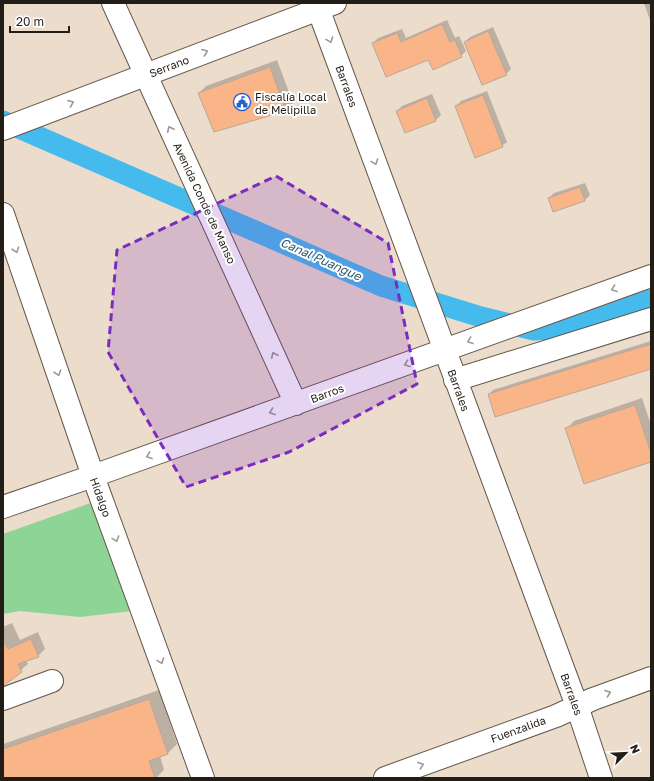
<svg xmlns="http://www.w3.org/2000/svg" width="654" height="781" font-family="'Golos Text',sans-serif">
<rect width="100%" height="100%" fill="#ebdccc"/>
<path fill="#8fd497" d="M99 500 141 610 80 617 20 611 3 614V534Z"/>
<path fill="#0003" d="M644 3H651V23Z
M447 20 455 38 459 36 466 51 461 56 429 58 373 43 378 38 402 29 406 38Z
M493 27 511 69 506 74 465 42 470 37Z
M277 60 293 103 286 110 215 130 199 93 206 86Z
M487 91 507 142 502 146 456 106 461 101Z
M432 94 441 115 436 120 405 131 397 111 402 106Z
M585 183 590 195 585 200 554 211 549 198 554 193Z
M651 341V368L489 394 493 390Z
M642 398 651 425V460L567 429 574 421Z
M12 623 20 640 38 632 45 649 38 656 26 660 28 664 3 685V627Z
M159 690 177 744 168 753 160 756 164 770 156 778H3V744Z"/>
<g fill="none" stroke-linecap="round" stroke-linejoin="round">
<path stroke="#45bbed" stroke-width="21" d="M3 121 381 286 481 317 534 330 556 329 586 323 651 300"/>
</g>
<path fill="#f9b488" stroke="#b9a79c" d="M442 24 450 42 455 40 462 57 433 70 428 60 386 77 372 43 397 33 401 42Z
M488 31 507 75 482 85 464 42Z
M270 67 286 111 214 132 198 93Z
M483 95 503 147 475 158 455 106Z
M427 98 436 121 405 133 396 111Z
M580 187 585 201 553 212 548 198Z
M651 344V369L495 417 488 394Z
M635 405 651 453V462L584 484 565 428Z
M31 639 39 657 18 664 22 672 3 686V640L8 649Z
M149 699 168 754 149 761 155 778H3V749Z"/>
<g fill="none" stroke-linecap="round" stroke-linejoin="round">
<g stroke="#635649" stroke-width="24">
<path id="minor" d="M113 3 296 404
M316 3 577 706 601 778
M3 214 93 476 203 778
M455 380 651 319
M3 507 93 476 651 276
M3 699 52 681
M385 778 556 716 593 699 651 678"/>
</g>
<g stroke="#635649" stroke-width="24">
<path id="major" d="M3 129 335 3"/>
</g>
<use href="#minor" stroke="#fff" stroke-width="22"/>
<use href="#major" stroke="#fff" stroke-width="22"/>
</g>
<defs><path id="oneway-chevron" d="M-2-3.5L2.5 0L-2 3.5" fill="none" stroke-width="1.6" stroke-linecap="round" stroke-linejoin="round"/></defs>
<g stroke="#9c9997">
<use href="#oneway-chevron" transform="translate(330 40) rotate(70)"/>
<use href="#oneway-chevron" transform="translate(205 52) rotate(-21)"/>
<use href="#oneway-chevron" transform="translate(71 103) rotate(-21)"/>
<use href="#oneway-chevron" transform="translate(170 129) rotate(-115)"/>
<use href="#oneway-chevron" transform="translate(375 162) rotate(70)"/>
<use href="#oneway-chevron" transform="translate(16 250) rotate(71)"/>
<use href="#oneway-chevron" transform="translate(614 289) rotate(160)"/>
<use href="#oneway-chevron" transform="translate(470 341) rotate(160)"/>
<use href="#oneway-chevron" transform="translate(274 355) rotate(-115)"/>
<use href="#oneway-chevron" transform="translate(407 364) rotate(160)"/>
<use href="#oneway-chevron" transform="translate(58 373) rotate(71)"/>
<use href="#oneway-chevron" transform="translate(272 412) rotate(160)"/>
<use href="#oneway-chevron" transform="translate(149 456) rotate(160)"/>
<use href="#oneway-chevron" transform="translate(116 539) rotate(70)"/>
<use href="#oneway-chevron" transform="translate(161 661) rotate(70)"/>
<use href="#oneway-chevron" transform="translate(608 693) rotate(-20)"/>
<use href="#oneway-chevron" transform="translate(421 765) rotate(-20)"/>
</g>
<path fill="#7b2cbf" fill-opacity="0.2" stroke="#7b2cbf" stroke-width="3" stroke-dasharray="8 5" stroke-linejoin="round" d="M276 176 388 243 417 384 289 452 186 487 108 352 117 250Z"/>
<defs>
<g id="civic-ring" transform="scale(0.9)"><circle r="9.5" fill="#fff" stroke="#2362ce" stroke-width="1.5"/><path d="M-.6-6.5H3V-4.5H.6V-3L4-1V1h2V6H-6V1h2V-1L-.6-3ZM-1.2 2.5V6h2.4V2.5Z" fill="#2362ce"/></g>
</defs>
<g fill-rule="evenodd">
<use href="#civic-ring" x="242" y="102"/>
</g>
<g text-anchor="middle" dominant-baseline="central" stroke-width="4" stroke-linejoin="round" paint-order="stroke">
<g font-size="11" fill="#221d17" stroke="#fff">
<text transform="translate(169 66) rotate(-21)">Serrano</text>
<text transform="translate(347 86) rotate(70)">Barrales</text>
<text transform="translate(205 203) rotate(65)">Avenida Conde de Manso</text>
<text transform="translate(459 390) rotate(70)">Barrales</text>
<text transform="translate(327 393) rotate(-20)">Barros</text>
<text transform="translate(101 497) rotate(70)">Hidalgo</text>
<text transform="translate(572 694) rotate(70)">Barrales</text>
<text transform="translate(518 729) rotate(-20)">Fuenzalida</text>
</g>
<g font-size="11" fill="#221d17" stroke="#fff" text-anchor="start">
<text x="255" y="96">Fiscalía Local<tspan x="255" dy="13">de Melipilla</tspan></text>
</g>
<g font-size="12" font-style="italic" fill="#2b5a70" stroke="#fff">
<text transform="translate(321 259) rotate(24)">Canal Puangue</text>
</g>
</g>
<rect width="654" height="781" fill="none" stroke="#221d17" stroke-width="8"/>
<g transform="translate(626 753) rotate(66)" stroke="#ffffff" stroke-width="3" paint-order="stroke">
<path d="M0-3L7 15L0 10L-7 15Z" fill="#221d17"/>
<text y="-6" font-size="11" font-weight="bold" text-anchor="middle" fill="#221d17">N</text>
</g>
<path d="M10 26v6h59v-6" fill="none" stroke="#221d17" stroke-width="2"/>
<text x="16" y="26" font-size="12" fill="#221d17" stroke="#ffffff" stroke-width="3" paint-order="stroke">20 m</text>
</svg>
